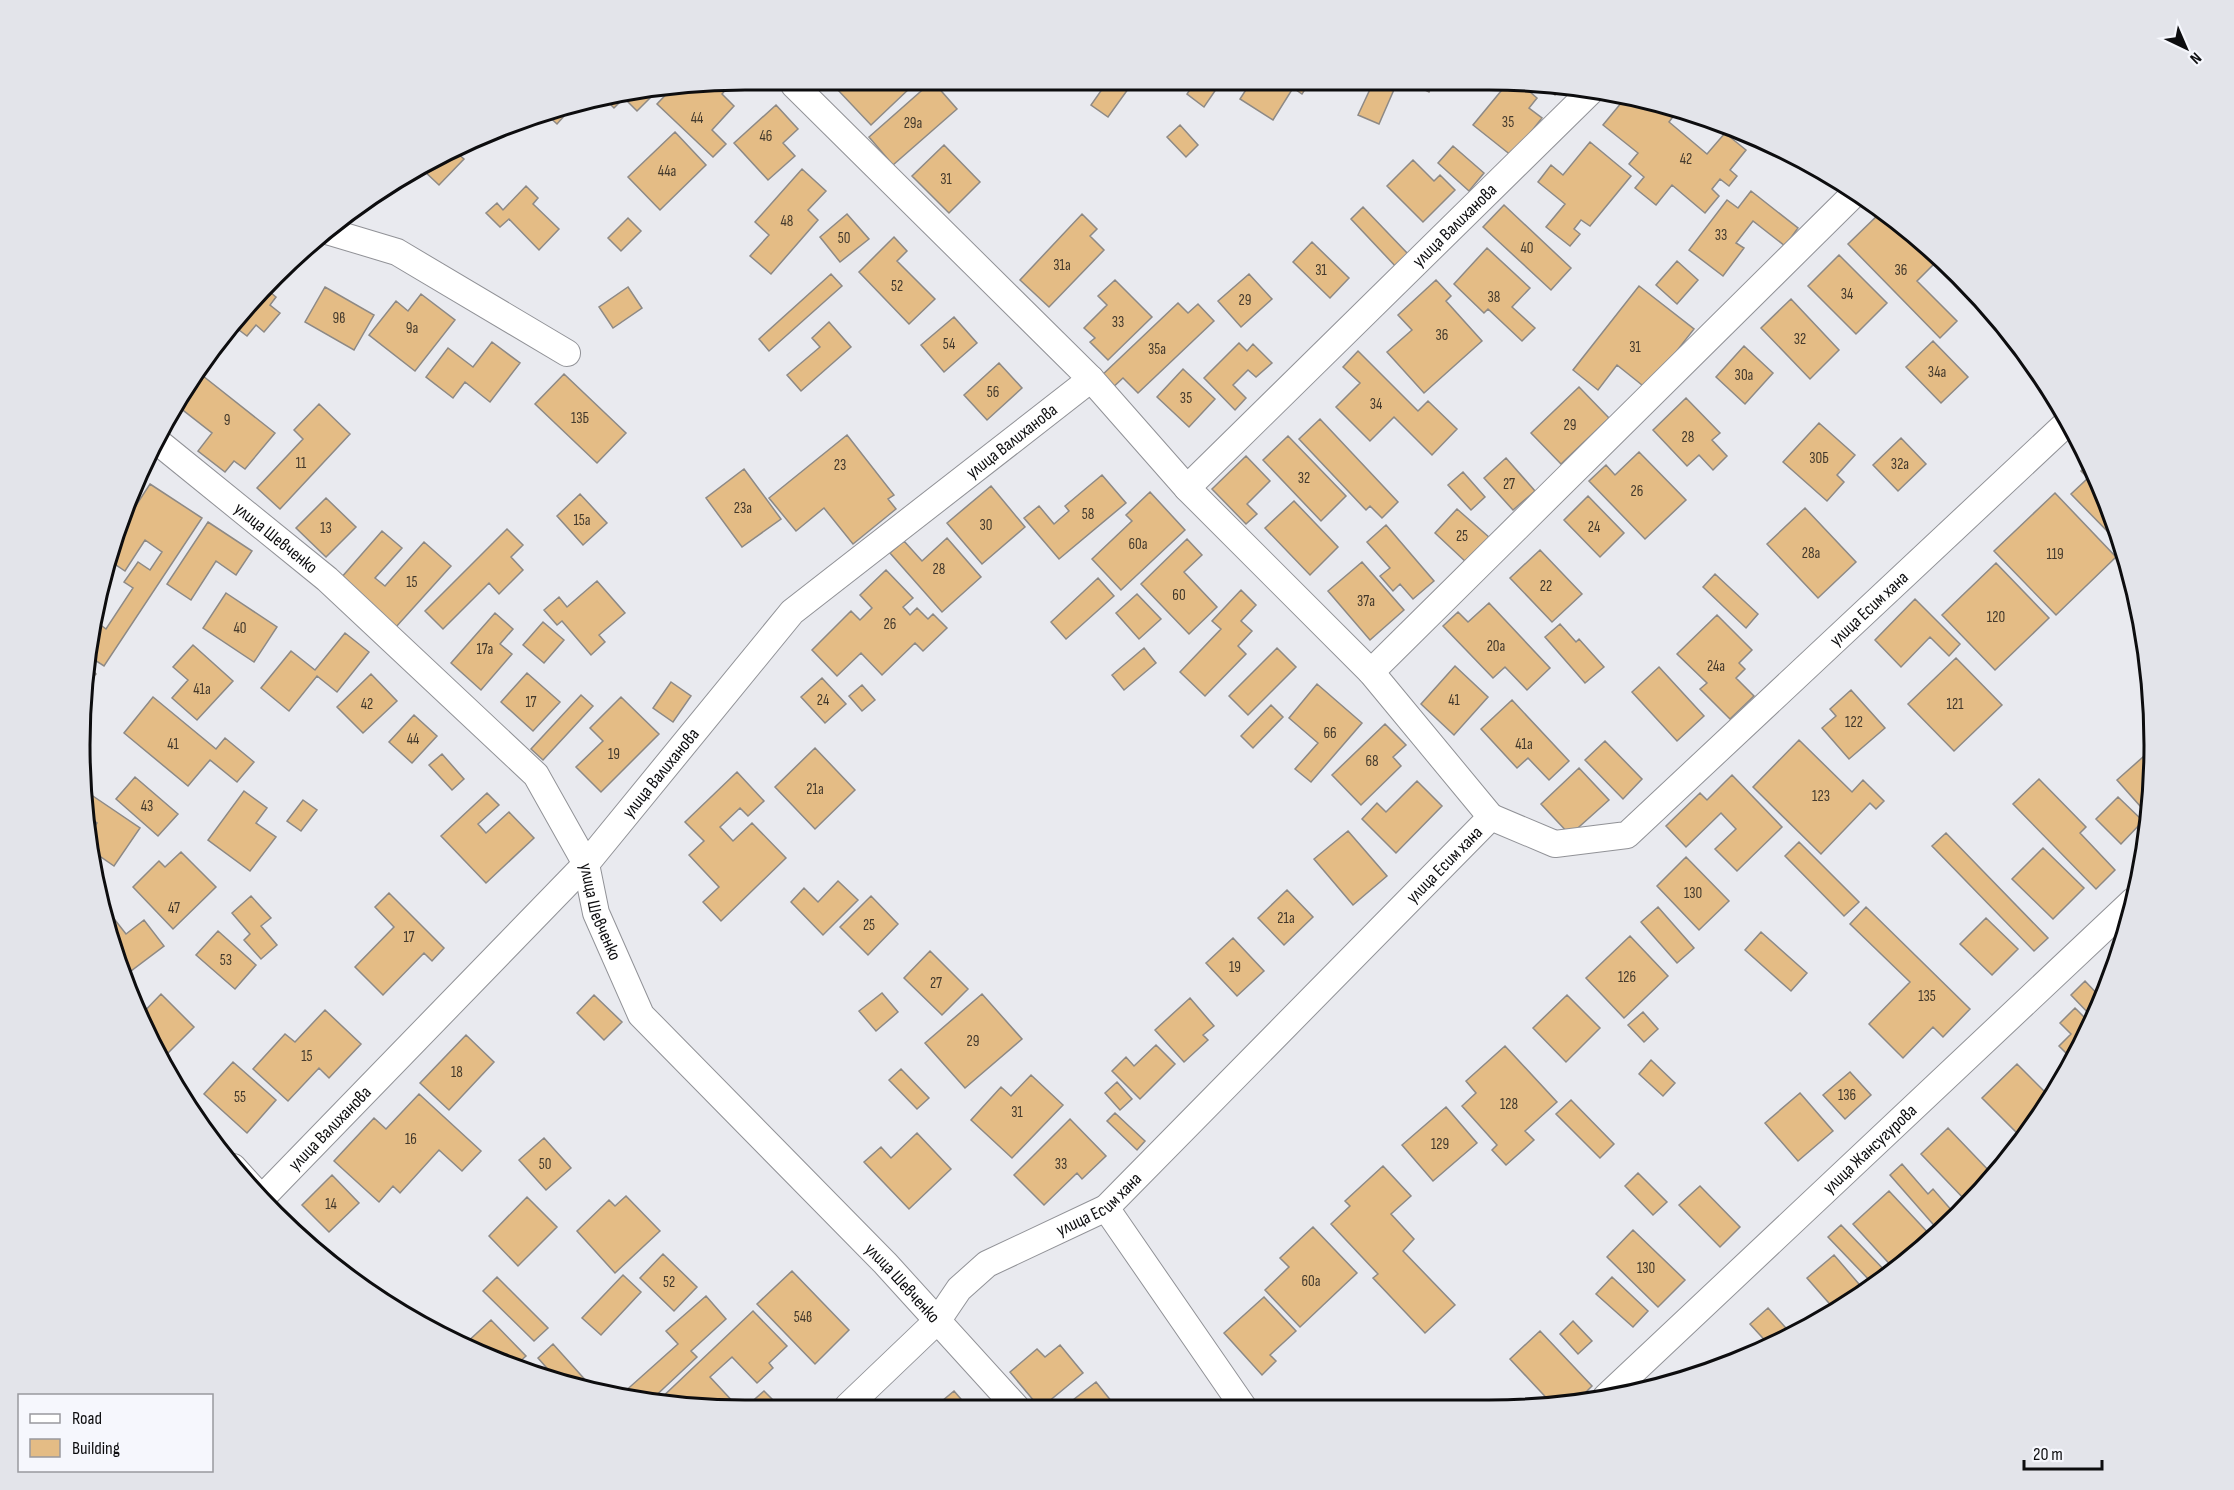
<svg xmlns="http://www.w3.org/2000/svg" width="2234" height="1490" font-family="'Sofia Sans Condensed',sans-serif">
<rect width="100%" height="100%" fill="#e9eaef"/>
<path fill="#e4bc85" stroke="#8d8985" stroke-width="1.5" d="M675 85H730L722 94 734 106 712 130 726 144 713 157 657 104Z
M838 85H909L911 87 871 125 836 88Z
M928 85H936L957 109 893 165 869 137Z
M1105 85H1131L1108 117 1091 105Z
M1193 85H1219L1204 107 1187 94Z
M1249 85H1308L1302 94 1293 88 1273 120 1240 99Z
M1372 85H1396L1379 124 1358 115Z
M1415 85H1432L1429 92Z
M1506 85H1522L1537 98 1529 108 1542 118 1512 156 1473 125Z
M1542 85H1563L1555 95Z
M647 88 654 94 637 111 624 98 614 108 604 98Z
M1626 97 1685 111 1680 118 1675 114 1669 122 1707 154 1725 133 1746 150 1730 170 1737 176 1729 186 1720 179 1712 189 1719 196 1705 213 1672 185 1656 205 1635 188 1644 177 1629 164 1638 153 1603 125Z
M575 104 557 124 544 112Z
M776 105 798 129 783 143 795 156 768 180 734 143Z
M1180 125 1198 145 1186 157 1167 137Z
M675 132 706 165 660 210 628 177Z
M1590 142 1631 176 1590 226 1581 220 1574 229 1580 234 1570 246 1546 227 1565 204 1538 182 1551 165 1563 175Z
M944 145 980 182 949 213 912 176Z
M1453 146 1484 173 1469 191 1438 163Z
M456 152 464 159 439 185 422 169Z
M1413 160 1434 181 1440 175 1455 190 1423 222 1387 186Z
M802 169 826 191 808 210 818 220 771 274 750 256 769 235 755 222Z
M526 186 538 198 533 204 559 229 539 250 509 219 500 227 486 213 497 203 503 210Z
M1751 191 1798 228 1785 246 1753 221 1736 243 1744 248 1723 276 1689 250 1727 200 1738 208Z
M1504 205 1571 268 1551 290 1483 227Z
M1363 207 1410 256 1398 269 1351 219Z
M1880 213 1919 239 1939 259 1917 281 1957 321 1940 338 1848 244Z
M847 214 869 239 840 262 820 237Z
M1082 214 1097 229 1090 236 1104 250 1049 307 1020 280Z
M628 218 641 231 621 251 608 238Z
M894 237 907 251 897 261 935 299 909 324 859 272Z
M1312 242 1349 278 1330 298 1293 262Z
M1487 248 1530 288 1512 307 1535 328 1522 341 1488 309 1484 313 1454 284Z
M1839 255 1887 303 1856 334 1808 286Z
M1677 261 1698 280 1677 304 1656 285Z
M831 274 842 286 769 351 759 339Z
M1249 274 1272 299 1241 327 1218 301Z
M1115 280 1152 317 1108 360 1090 342 1095 338 1084 328 1107 305 1098 296Z
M1436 280 1451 296 1446 301 1482 341 1424 393 1387 352 1412 330 1398 315Z
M1639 286 1694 329 1647 389 1617 365 1598 390 1573 370Z
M264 287 276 297 270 305 280 313 264 332 256 325 247 336 231 324Z
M325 287 374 315 354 350 305 322Z
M628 287 642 308 613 328 599 307Z
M421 294 455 320 415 371 369 335 396 301 408 311Z
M1791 299 1839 350 1810 379 1761 328Z
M1178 303 1188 313 1198 304 1214 321 1138 393 1123 378 1110 390 1099 378Z
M954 317 977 343 944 372 921 345Z
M829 322 851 347 801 391 787 375 820 347 812 338Z
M1933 341 1968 377 1941 403 1906 367Z
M492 342 520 363 490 402 465 382 453 398 426 377 448 348 473 367Z
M1239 343 1247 351 1253 344 1272 363 1256 377 1248 370 1233 385 1246 398 1235 410 1204 378Z
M1744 346 1773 373 1745 404 1716 377Z
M1358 351 1418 411 1428 401 1457 429 1432 455 1394 417 1370 441 1336 407 1360 383 1343 367Z
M999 363 1022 388 987 420 964 395Z
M1183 369 1215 399 1189 427 1157 397Z
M564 374 626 433 597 463 535 404Z
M203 376 275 433 245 469 234 461 225 472 198 451 212 433 179 407Z
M1579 387 1609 418 1561 464 1531 433Z
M1686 398 1720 433 1712 440 1727 456 1713 470 1699 455 1687 466 1653 430Z
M319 404 350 434 280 509 257 488 303 439 294 430Z
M1320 419 1398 502 1382 518 1370 506 1366 510 1299 439Z
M1819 423 1855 455 1837 475 1844 482 1827 501 1783 462Z
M847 435 894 495 888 499 896 509 853 544 824 508 796 531 769 498Z
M1288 436 1346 496 1321 521 1263 460Z
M1901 438 1926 464 1898 491 1873 465Z
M1639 452 1686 500 1645 539 1589 481 1606 465 1615 475Z
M1246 456 1270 481 1247 504 1257 514 1246 524 1212 489Z
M1506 458 1535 491 1513 510 1484 478Z
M2090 462 2114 526 2108 532 2071 494 2088 478 2081 471Z
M744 469 781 519 742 547 706 498Z
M1463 472 1485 497 1471 510 1448 485Z
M1102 475 1126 503 1059 559 1024 518 1039 506 1054 524 1069 511 1065 506Z
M150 484 202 518 104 666 90 657 96 647 90 643 93 631 98 623 106 629 133 588 124 582 138 562 150 570 162 552 145 540 125 571 107 559 114 539Z
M991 486 1025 527 982 564 947 523Z
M1150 492 1185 530 1121 590 1092 559 1132 521 1126 515Z
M2055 493 2116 557 2056 615 1994 551Z
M580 494 607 523 583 545 557 516Z
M1588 496 1624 533 1600 557 1564 520Z
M326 498 356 527 326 557 296 528Z
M1294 501 1338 547 1310 575 1265 528Z
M1805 508 1856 562 1818 598 1767 544Z
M1457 509 1490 538 1467 563 1435 533Z
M208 522 252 551 236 575 216 561 191 600 167 584Z
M1386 525 1434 581 1413 599 1400 584 1393 591 1380 576 1390 568 1367 542Z
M507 529 523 545 511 557 523 570 499 594 489 583 443 629 425 611Z
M382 531 402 548 375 578 385 586 424 542 451 566 396 627 341 578Z
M947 538 981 577 942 612 890 553 904 541 922 561Z
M1187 539 1202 555 1184 572 1217 607 1189 634 1141 584Z
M1540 550 1582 594 1552 622 1510 578Z
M1362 562 1404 610 1370 640 1328 591Z
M1996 563 2049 618 1995 670 1942 615Z
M886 570 913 598 903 607 910 615 917 608 928 619 933 614 947 628 923 651 915 643 882 675 861 653 837 676 812 650 851 611 860 620 872 608 860 595Z
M1715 574 1758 614 1746 628 1703 587Z
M1098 578 1114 596 1066 639 1051 622Z
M597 581 625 613 599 635 605 642 591 655 562 621 557 625 544 610 559 597 567 607Z
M1241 590 1256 605 1241 621 1252 631 1238 646 1246 654 1205 696 1180 672 1221 629 1212 621Z
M226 593 277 627 254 662 203 628Z
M1137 594 1161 619 1139 639 1116 613Z
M1915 599 1960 644 1949 656 1930 637 1901 667 1875 640Z
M1489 603 1550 668 1527 690 1505 667 1493 678 1443 626 1458 612 1468 622Z
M495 613 513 629 500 644 512 654 481 690 451 663Z
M1717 615 1752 650 1739 663 1745 669 1736 678 1754 696 1730 719 1700 689 1707 683 1677 654Z
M543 622 564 640 544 663 523 645Z
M1560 624 1576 642 1579 639 1604 667 1585 683 1545 637Z
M345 633 369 652 337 692 317 676 289 711 261 688 291 651 315 670Z
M193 645 233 681 197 720 172 698 188 680 173 667Z
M1144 648 1156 663 1124 690 1112 675Z
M1277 648 1296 667 1248 715 1229 696Z
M1956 658 2002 705 1954 751 1908 704Z
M87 664 96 674 84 686Z
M1455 666 1488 697 1454 735 1421 704Z
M1659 667 1704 716 1677 741 1632 692Z
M527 673 560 702 533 731 501 702Z
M371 674 397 701 363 733 337 707Z
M822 678 846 704 825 723 801 697Z
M671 682 691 696 673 722 653 708Z
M1317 684 1362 723 1311 782 1295 769 1318 743 1289 718Z
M862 685 875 700 862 711 849 696Z
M1851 690 1885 728 1849 759 1822 728 1836 716 1830 709Z
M581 695 593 706 543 760 531 749Z
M153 697 216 749 225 738 254 762 237 782 210 760 188 786 124 733Z
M621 697 659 734 601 792 576 767 603 741 590 728Z
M1512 700 1569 761 1549 780 1528 758 1517 768 1481 729Z
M1271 705 1283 717 1253 748 1241 736Z
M414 715 437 736 412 763 389 742Z
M1385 724 1406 745 1393 757 1401 766 1361 805 1332 775Z
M1799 740 1852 792 1863 780 1884 801 1876 809 1870 803 1821 854 1753 787Z
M1605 741 1642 779 1623 799 1585 760Z
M815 748 855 790 815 829 775 787Z
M2152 749 2149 816 2117 780Z
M442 754 464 779 452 790 429 765Z
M1579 768 1609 800 1570 835 1541 804Z
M737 772 764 801 748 816 740 808 720 827 733 841 752 823 786 858 721 921 703 902 719 887 689 855 704 841 685 822Z
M1732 775 1782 827 1737 871 1715 849 1736 829 1721 813 1686 847 1666 826 1700 793 1707 800Z
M135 777 178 814 158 836 116 799Z
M2039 779 2086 827 2080 833 2115 870 2096 889 2013 804Z
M1417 781 1442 806 1396 853 1362 819 1377 803 1386 812Z
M244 791 267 808 256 823 276 837 250 871 208 840Z
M87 792 140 828 114 866 91 850 90 834 97 823 89 817Z
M487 793 499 805 478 824 486 833 509 812 534 838 486 883 441 836Z
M2118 797 2143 821 2121 844 2096 819Z
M303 800 317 810 301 831 287 821Z
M1348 831 1387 876 1353 905 1314 859Z
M1946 833 2048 938 2034 951 1932 846Z
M1799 842 1859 902 1844 916 1785 856Z
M2043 848 2084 888 2053 919 2012 879Z
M181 852 216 887 173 929 133 887 159 861 165 867Z
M1686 857 1729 901 1699 930 1657 886Z
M838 881 858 900 823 935 791 902 804 888 818 902Z
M1287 890 1313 917 1284 945 1258 918Z
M389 893 444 948 432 961 424 953 383 995 355 967 394 927 375 907Z
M251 896 271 918 261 926 277 945 261 959 244 940 250 934 232 913Z
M871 896 898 924 868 955 840 927Z
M1658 907 1694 948 1677 963 1641 922Z
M1866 907 1970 1009 1943 1037 1933 1027 1903 1058 1869 1024 1910 982 1850 924Z
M1986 918 2018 949 1992 975 1960 944Z
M115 920 126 934 144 920 164 946 123 977 108 926Z
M218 931 256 965 235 989 196 955Z
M1761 932 1807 973 1791 991 1745 950Z
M1630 936 1668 976 1624 1018 1586 978Z
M1233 938 1264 971 1237 996 1206 963Z
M930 951 968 989 942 1015 904 978Z
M2121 952 2119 959 2115 967 2110 961Z
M2085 981 2101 998 2093 1018 2071 995Z
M882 993 898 1012 876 1031 859 1011Z
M161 994 194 1027 165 1056 152 1043 139 1017Z
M982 994 1022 1039 965 1088 925 1043Z
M594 995 622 1022 604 1040 577 1013Z
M1567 995 1600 1028 1566 1062 1533 1028Z
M1190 998 1214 1026 1203 1035 1208 1040 1184 1062 1155 1030Z
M2075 1008 2090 1023 2073 1060 2059 1046 2071 1034 2060 1023Z
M325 1010 361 1044 329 1078 319 1068 288 1101 253 1069 285 1034 295 1042Z
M1643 1012 1658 1029 1644 1042 1628 1025Z
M466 1035 494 1062 449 1110 420 1083Z
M1156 1045 1175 1064 1140 1099 1112 1071 1126 1057 1134 1066Z
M1505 1046 1557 1102 1525 1131 1534 1140 1506 1165 1492 1150 1497 1145 1462 1106 1476 1093 1466 1081Z
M1651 1060 1675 1083 1663 1096 1639 1074Z
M233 1062 276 1100 247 1133 204 1094Z
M2017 1064 2051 1098 2022 1138 1982 1098Z
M901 1069 929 1098 917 1109 889 1080Z
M1850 1072 1871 1095 1845 1119 1823 1095Z
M1031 1075 1063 1105 1012 1158 971 1120 1001 1087 1011 1096Z
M1117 1082 1132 1099 1120 1110 1105 1093Z
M1800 1093 1833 1131 1798 1161 1765 1123Z
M419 1094 481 1151 462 1171 439 1150 400 1193 393 1186 379 1202 334 1161 374 1118 386 1129Z
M1571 1100 1614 1144 1600 1158 1556 1114Z
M1446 1107 1477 1143 1433 1181 1402 1145Z
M1115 1113 1145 1141 1137 1150 1107 1121Z
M1070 1119 1106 1156 1082 1179 1077 1173 1044 1205 1014 1175Z
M1948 1128 1993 1175 1966 1201 1921 1154Z
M917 1133 951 1169 909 1209 864 1162 881 1147 891 1158Z
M544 1138 571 1168 546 1190 519 1160Z
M1902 1164 1928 1194 1933 1189 1953 1212 1948 1216 1951 1220 1939 1231 1890 1175Z
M1383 1166 1411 1196 1391 1214 1414 1239 1403 1251 1455 1305 1425 1333 1373 1278 1378 1274 1331 1224 1350 1206 1345 1201Z
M1638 1173 1667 1202 1653 1215 1625 1186Z
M332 1175 359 1203 329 1232 302 1205Z
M1700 1186 1740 1227 1720 1247 1679 1205Z
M1889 1191 1932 1237 1896 1271 1853 1224Z
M626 1196 660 1231 615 1273 577 1231 609 1200 615 1206Z
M527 1197 557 1227 518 1266 489 1236Z
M1841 1225 1890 1276 1874 1285 1828 1237Z
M1313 1227 1357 1273 1300 1327 1265 1290 1289 1267 1280 1258Z
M1633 1230 1685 1280 1658 1307 1607 1257Z
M663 1254 697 1287 674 1311 640 1278Z
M1834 1255 1865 1291 1835 1310 1807 1278Z
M792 1271 849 1330 815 1364 757 1304Z
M623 1275 641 1292 601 1335 582 1318Z
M497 1277 548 1328 534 1341 483 1291Z
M1612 1277 1648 1311 1633 1327 1596 1294Z
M706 1296 726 1319 691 1351 697 1357 648 1403 625 1398 622 1394 678 1344 666 1331Z
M1264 1297 1296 1331 1270 1355 1276 1361 1262 1375 1224 1333Z
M1768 1308 1793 1336 1771 1347 1750 1324Z
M412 1310 427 1325 426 1326 408 1313Z
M753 1311 787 1346 769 1363 773 1368 757 1383 732 1357 710 1377 736 1405H658L656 1403Z
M491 1320 526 1356 515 1366 463 1346Z
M1573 1321 1592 1341 1578 1354 1560 1334Z
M1540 1331 1592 1386 1576 1402 1554 1406 1510 1359Z
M553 1344 597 1393 561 1384 538 1358Z
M1060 1345 1083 1373 1042 1407H1039L1010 1372 1037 1349 1045 1357Z
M1096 1382 1116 1407H1064Z
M764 1391 778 1405H748Z
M954 1391 967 1406H936Z"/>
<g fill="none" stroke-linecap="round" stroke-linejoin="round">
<g stroke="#919297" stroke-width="28">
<g id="minor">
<path d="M794 85 1091 379 1187 488 1371 672 1491 817"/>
<path d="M327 231 397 252 567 353"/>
<path id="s1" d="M158 442 327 579 536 775 586 864 596 913 641 1015 885 1263 1016 1407"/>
<path id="s2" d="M1187 488 1593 89"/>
<path d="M1371 672 1853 195"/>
<path d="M233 1167 262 1199"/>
<path id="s3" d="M260 1200 586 864 792 612 1091 379"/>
<path d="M1106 1208 1244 1408"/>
<path id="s4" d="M1606 1397 2133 901"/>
<path id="s5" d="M848 1406 938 1320 959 1289 987 1264 1106 1208 1491 817 1555 844 1627 835 2068 422"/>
</g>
</g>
<use href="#minor" stroke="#fff" stroke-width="26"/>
</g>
<g text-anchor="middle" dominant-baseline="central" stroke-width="6" stroke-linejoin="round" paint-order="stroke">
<g font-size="15" fill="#43392c">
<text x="697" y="118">44</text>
<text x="1508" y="122">35</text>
<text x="913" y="123">29а</text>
<text x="766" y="136">46</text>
<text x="1686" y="159">42</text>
<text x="667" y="171">44а</text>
<text x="946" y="179">31</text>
<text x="787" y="221">48</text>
<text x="1721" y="235">33</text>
<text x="844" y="238">50</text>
<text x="1527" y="248">40</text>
<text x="1062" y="265">31а</text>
<text x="1321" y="270">31</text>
<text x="1901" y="270">36</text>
<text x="897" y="286">52</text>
<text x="1847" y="294">34</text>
<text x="1494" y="297">38</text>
<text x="1245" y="300">29</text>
<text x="339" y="318">9в</text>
<text x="1118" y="322">33</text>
<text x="412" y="328">9а</text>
<text x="1442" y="335">36</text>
<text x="1800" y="339">32</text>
<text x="949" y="344">54</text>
<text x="1635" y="347">31</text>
<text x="1157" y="349">35а</text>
<text x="1937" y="372">34а</text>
<text x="1744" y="375">30а</text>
<text x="993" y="392">56</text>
<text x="1186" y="398">35</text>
<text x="1376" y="404">34</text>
<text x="580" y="418">13Б</text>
<text x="227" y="420">9</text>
<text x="1570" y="425">29</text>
<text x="1688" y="437">28</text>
<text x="1819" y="458">30Б</text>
<text x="301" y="463">11</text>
<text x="1900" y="464">32а</text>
<text x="840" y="465">23</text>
<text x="1304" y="478">32</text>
<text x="1509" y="484">27</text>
<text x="1637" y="491">26</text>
<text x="743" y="508">23а</text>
<text x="1088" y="514">58</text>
<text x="582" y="520">15а</text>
<text x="986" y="525">30</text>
<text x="1594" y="527">24</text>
<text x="326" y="528">13</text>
<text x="1462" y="536">25</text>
<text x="1138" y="544">60а</text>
<text x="1811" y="553">28а</text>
<text x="2055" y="554">119</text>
<text x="939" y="569">28</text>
<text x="412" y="582">15</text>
<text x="1546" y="586">22</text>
<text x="1179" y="595">60</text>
<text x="1366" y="601">37а</text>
<text x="1996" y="617">120</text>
<text x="890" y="624">26</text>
<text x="240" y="628">40</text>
<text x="1496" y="646">20а</text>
<text x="485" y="649">17а</text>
<text x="1716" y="666">24а</text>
<text x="202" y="689">41а</text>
<text x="823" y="700">24</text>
<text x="1454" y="700">41</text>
<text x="531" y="702">17</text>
<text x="367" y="704">42</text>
<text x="1955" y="704">121</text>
<text x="1854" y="722">122</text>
<text x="1330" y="733">66</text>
<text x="413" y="739">44</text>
<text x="173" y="744">41</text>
<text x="1524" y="744">41а</text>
<text x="614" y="754">19</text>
<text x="1372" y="761">68</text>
<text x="815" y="789">21а</text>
<text x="1821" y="796">123</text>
<text x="147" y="806">43</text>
<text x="1693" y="893">130</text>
<text x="174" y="908">47</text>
<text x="1286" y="918">21а</text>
<text x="869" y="925">25</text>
<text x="409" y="937">17</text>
<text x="226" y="960">53</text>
<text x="1235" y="967">19</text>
<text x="1627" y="977">126</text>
<text x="936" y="983">27</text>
<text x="1927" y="996">135</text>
<text x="973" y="1041">29</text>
<text x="307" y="1056">15</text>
<text x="457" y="1072">18</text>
<text x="1847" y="1095">136</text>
<text x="240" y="1097">55</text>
<text x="1509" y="1104">128</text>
<text x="1017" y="1112">31</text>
<text x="411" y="1139">16</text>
<text x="1440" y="1144">129</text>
<text x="545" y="1164">50</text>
<text x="1061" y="1164">33</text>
<text x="331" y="1204">14</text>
<text x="1646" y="1268">130</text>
<text x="1311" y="1281">60а</text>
<text x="669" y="1282">52</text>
<text x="803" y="1317">54в</text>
</g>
<g font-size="18" fill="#0d0d0f" stroke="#f6f7fd">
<text stroke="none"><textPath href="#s2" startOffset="375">улица Валиханова</textPath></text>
<text stroke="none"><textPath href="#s3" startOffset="1072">улица Валиханова</textPath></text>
<text stroke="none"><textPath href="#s1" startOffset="152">улица Шевченко</textPath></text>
<text stroke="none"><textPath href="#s5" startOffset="1353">улица Есим хана</textPath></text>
<text stroke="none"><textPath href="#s3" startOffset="586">улица Валиханова</textPath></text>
<text stroke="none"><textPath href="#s5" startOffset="813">улица Есим хана</textPath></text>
<text stroke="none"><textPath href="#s1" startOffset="656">улица Шевченко</textPath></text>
<text stroke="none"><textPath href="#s3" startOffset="100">улица Валиханова</textPath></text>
<text stroke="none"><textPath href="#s4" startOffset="362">улица Жансугурова</textPath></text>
<text stroke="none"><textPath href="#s5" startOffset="327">улица Есим хана</textPath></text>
<text stroke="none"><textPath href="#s1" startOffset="1142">улица Шевченко</textPath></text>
</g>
</g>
<path d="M0 0H2234V1490H0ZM745 90H1489A655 655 0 0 1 2144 745V745A655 655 0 0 1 1489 1400H745A655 655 0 0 1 90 745V745A655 655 0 0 1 745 90Z" fill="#e3e4ea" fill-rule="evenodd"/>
<path fill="none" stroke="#0d0d0f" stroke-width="3" d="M745 90H1489A655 655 0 0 1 2144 745V745A655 655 0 0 1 1489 1400H745A655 655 0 0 1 90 745V745A655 655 0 0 1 745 90Z"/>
<rect x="18" y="1394" width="195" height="78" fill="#f6f7fd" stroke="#99999e" stroke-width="1.5"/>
<rect x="30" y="1414" width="30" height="9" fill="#ffffff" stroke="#99999e" stroke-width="1.5"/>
<text x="72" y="1424" font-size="18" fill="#0d0d0f">Road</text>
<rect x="30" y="1439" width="30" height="18" fill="#e4bc85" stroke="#99999e" stroke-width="1.5"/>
<text x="72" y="1454" font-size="18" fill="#0d0d0f">Building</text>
<g transform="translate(2186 48) rotate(136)" stroke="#f6f7fd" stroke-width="4.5" paint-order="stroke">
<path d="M0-4.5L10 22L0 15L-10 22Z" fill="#0d0d0f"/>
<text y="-9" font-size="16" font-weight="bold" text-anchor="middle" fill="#0d0d0f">N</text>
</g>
<path d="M2024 1460v9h78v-9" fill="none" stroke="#0d0d0f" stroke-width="3"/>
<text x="2033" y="1460" font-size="18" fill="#0d0d0f" stroke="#f6f7fd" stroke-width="4.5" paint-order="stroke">20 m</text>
</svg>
